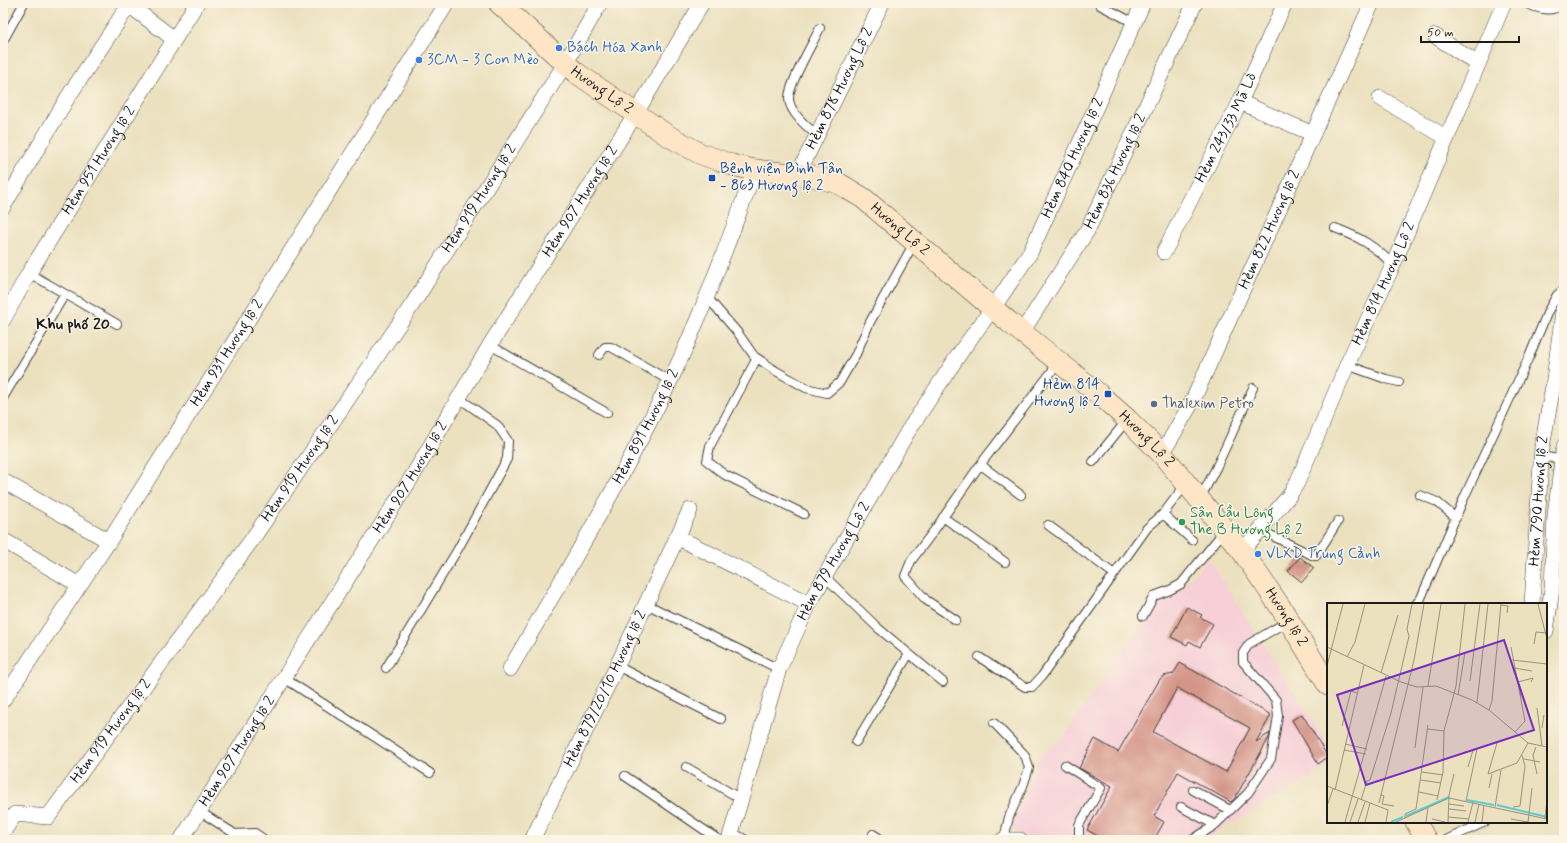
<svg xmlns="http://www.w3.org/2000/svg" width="1567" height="843" font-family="Mynerve,sans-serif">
<rect width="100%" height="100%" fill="#fcf5e5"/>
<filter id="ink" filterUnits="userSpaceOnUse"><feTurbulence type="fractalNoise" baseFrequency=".025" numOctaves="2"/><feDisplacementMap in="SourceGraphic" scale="8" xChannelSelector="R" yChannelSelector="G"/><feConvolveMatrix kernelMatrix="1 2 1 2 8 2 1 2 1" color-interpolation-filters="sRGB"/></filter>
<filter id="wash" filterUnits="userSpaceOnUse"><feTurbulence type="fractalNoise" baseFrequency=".012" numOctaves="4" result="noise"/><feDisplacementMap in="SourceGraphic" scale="16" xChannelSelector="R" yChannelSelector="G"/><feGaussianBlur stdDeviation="0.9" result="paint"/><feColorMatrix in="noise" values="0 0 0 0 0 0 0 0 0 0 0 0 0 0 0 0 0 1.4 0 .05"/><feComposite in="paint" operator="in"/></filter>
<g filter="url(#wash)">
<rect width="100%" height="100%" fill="#ebe1bf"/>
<path fill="#f6cfd7" d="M1208 558 1328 745V766L1204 840H1031L1011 828 1040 754 1060 741 1161 597 1179 590Z"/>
<g id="blocks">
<path fill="#d49589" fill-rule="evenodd" d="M1300 557 1314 568 1302 582 1288 571Z
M1187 607 1202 615 1200 617 1213 624 1200 647 1189 641 1187 645 1171 637Z
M1180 663 1271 715 1256 742 1270 733 1269 738 1235 798 1231 802 1178 772 1154 816 1164 822 1154 840H1105L1087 830 1112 786 1079 768 1095 739 1118 752 1160 679 1164 676 1173 674ZM1177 688 1250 728 1226 772 1153 732Z
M1302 714 1328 757 1318 764 1292 720Z"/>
</g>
</g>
<g filter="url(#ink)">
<use href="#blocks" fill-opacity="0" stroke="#3b3a34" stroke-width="1"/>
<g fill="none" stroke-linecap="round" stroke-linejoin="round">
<g stroke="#3b3a34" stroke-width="10">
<path id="lane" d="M1525 3C1538 9 1553 14 1564 3
M1100 5 1134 23
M3 41 24 3
M817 135C807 127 790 113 789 99 788 85 813 43 820 28
M1335 228C1359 237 1375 246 1393 265
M29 273 117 324
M707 297 738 333 754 356 776 371 806 388 827 393 840 382 856 354 870 322 914 243
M490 345 607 413
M599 355 605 347H611L670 381
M757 358 710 446 707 461 725 475 804 514
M1347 365 1386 379 1399 382
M1553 386 1564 387
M3 398 65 294
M1542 456 1562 460
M1093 462 1127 420
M981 465 1021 495
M1420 495 1437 502 1456 518
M1200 499 1216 468 1253 388
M1163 514 1192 540
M943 517 1005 562
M1048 525 1114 574
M1260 530 1314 556H1316L1338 521
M824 576 878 628 943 682
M646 604 779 669
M1416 604 1421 598 1464 498 1529 357 1548 311 1557 295 1564 289
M1143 616 1154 596 1170 590 1181 584 1225 530
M956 620 926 600 905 576 911 561 933 532 977 469 1059 362
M979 657 1025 687H1032L1042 676 1147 528 1163 514 1186 484
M617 666 721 719
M386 668 458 549 507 459 508 441 497 425 459 398
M284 678 430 773
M994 723 1023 753 1026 758 1029 768 1023 786 1009 817 1004 839
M856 742 909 654
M1065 765 1101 788 1079 825V838L1082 840
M686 767 741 799
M625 776 719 840
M1193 790 1230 810
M1181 807 1215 825
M199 811 235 834 255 833 265 840
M732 832 746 840
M873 834 882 840
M1192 840 1215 825 1248 793 1271 759 1278 716 1276 700 1243 662V653L1249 644 1288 621
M1446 840 1485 822"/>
</g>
<g stroke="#3b3a34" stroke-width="16">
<g id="street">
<path d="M1435 36 1478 64"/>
<path d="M1380 98 1447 138"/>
<path d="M1240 102 1313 134"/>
<path id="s1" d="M798 174 882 3"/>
<path d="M3 207 68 97 129 5 174 39"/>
<path id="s2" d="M1164 252 1240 102 1285 3"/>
<path id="s3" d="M3 320 29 273 197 3"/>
<path id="s4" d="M1022 332 1087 231 1195 3"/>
<path id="s5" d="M1162 454 1193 400 1372 3"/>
<path d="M3 481 109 541"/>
<path d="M677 537 809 604"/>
<path d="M3 540 79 585"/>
<path id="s6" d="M1242 551 1289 496 1297 483 1347 365 1393 265 1504 3"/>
<path id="s7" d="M1532 604 1542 447 1553 386 1564 304"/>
<path d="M1546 631 1552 589 1555 515 1564 446"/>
<path id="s8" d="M510 669C565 574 622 480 670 381 703 313 728 241 755 170"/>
<path id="s9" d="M3 700 109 541 447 3"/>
<path id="s10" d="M3 832 15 814 48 817 251 541 412 305 565 64 600 3"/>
<path id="s11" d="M181 840 415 472 490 345 636 113 702 3"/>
<path id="s12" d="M532 840 617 666 690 510"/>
<path id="s13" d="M729 840 779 669 809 604 908 431 964 347 993 308 1030 253 1143 3"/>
<path d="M1003 840H1020"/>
</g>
</g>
<g stroke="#3b3a34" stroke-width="22">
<g id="secondary">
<path id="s14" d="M499 3 575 72 667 135 701 154 732 165 755 170 812 176 838 183 863 198 1009 322 1100 395 1128 420 1162 454 1242 551 1281 608 1328 685"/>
<path d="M1416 822 1426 840"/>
</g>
</g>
<use href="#lane" stroke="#fff" stroke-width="8"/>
<use href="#street" stroke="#fff" stroke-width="15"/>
<use href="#secondary" stroke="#fde5c5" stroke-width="21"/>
</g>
</g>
<g fill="#3f7fe0" stroke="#fcf5e5" stroke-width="1.5">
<circle cx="559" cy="48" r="4"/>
<circle cx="419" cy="60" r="4"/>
<circle cx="1258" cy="554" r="4"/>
</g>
<g fill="#1a4fb4" stroke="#fcf5e5" stroke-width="1.5">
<rect x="708" y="174" width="8" height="8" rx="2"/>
<rect x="1104" y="390" width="8" height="8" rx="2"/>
</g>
<circle fill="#5c6f8a" stroke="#fcf5e5" stroke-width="1.5" cx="1154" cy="404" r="4"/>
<circle fill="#2e9e5b" stroke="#fcf5e5" stroke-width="1.5" cx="1182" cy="522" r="4"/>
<g text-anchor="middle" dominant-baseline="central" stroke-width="3" stroke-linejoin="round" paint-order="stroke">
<g font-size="15" fill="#366cbe" stroke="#fcf5e5" text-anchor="start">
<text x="567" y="48">Bách Hóa Xanh</text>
<text x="427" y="60">3CM - 3 Con Mèo</text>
<text x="1266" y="554">VLXD Trung Cảnh</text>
</g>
<g font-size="15" fill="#1c1c1c" stroke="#fcf5e5">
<text stroke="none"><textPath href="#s1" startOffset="95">Hẻm 878 Hương Lộ 2</textPath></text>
<text stroke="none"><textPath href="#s14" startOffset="135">Hương Lộ 2</textPath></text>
<text stroke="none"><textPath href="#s2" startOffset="139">Hẻm 243/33 Mã Lò</textPath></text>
<text stroke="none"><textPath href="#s13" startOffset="769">Hẻm 840 Hương lộ 2</textPath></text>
<text stroke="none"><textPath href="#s3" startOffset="186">Hẻm 951 Hương lộ 2</textPath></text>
<text stroke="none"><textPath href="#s4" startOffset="186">Hẻm 836 Hương lộ 2</textPath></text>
<text stroke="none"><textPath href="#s10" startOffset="809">Hẻm 919 Hương lộ 2</textPath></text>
<text stroke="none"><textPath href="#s11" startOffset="753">Hẻm 907 Hương lộ 2</textPath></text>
<text stroke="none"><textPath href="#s14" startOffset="471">Hương Lộ 2</textPath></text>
<text stroke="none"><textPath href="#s5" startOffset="249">Hẻm 822 Hương lộ 2</textPath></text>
<text stroke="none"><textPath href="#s6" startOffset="305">Hẻm 814 Hương Lộ 2</textPath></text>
<text stroke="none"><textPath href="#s9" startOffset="413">Hẻm 931 Hương lộ 2</textPath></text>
<text stroke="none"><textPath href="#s8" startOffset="278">Hẻm 891 Hương lộ 2</textPath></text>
<text stroke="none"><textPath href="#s14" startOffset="795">Hương Lộ 2</textPath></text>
<text stroke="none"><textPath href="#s10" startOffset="485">Hẻm 919 Hương lộ 2</textPath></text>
<text stroke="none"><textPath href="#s11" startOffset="429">Hẻm 907 Hương lộ 2</textPath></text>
<text stroke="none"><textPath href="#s7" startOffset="103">Hẻm 790 Hương lộ 2</textPath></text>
<text stroke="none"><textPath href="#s13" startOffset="299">Hẻm 879 Hương Lộ 2</textPath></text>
<text stroke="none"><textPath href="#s14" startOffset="1022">Hương lộ 2</textPath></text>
<text stroke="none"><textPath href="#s12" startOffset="168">Hẻm 879/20/10 Hương lộ 2</textPath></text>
<text stroke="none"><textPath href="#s10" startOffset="161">Hẻm 919 Hương lộ 2</textPath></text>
<text stroke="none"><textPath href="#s11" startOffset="105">Hẻm 907 Hương lộ 2</textPath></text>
</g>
<g font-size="15" fill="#164399" stroke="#fcf5e5" text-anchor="start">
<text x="720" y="169">Bệnh viện Bình Tân<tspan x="720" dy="17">- 863 Hương lộ 2</tspan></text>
<text x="1100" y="385" text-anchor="end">Hẻm 814<tspan x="1100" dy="17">Hương lộ 2</tspan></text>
</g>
<g font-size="15" fill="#4e5e75" stroke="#fcf5e5" text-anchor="start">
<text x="1162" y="404">Thalexim Petro</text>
</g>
<g font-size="15" fill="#27864d" stroke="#fcf5e5" text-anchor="start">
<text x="1190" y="513">Sân Cầu Lông<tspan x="1190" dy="17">The B Hương Lộ 2</tspan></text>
</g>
<g font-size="16" font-weight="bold" fill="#1c1c1c" stroke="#fcf5e5">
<text x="73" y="324">Khu phố 20</text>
</g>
</g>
<g transform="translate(1327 603)">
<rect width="220" height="220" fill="#ebe1bf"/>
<path fill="none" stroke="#5dcbd1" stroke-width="2" d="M140 197 167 202M170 202 220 214M79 213 122 194M64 219 76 214"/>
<path fill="none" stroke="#98927e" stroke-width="1" d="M211 1 220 36M174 2 181 3 180 10M207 41 209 29 220 30M0 44 74 79 90 84 109 83 145 97 162 107 201 140 220 144M184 44 198 118 188 129M20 54 28 39 38 1M185 57 220 61M0 63 16 1M187 65 205 68M54 70 71 12M190 74 194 94M143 78 153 1M191 79 206 75 204 79M101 83 114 1M131 92 138 49M150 100 161 1M210 105 215 143M162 107 165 98 174 1M15 123 24 88 30 90M215 125 217 112M101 126 117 128M170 140 161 171 190 160 201 140M18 141 40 146M209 144 206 152 210 171M88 145 96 84M17 147 39 151M197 156 213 159M95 169 116 172M94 177 114 180M0 183 61 207 59 219M162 185 165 171M8 187 37 62M92 189 111 193M54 192 57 193 55 201 67 203M34 197 40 178 43 177 64 110 82 33 80 26 85 1M110 197 116 169 117 128 129 83 138 1M139 198 150 146 146 147 141 164M52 200 87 57 97 1M122 201 137 203M0 203 6 186M168 204 174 167M186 204 193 203 198 163 195 152M122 206 139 208M121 214 142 216M78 215V211L89 206 101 122M218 215 220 197M105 216 118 219M184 216 201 219M18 219 59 73M23 219 31 196M31 219 38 199M38 219 43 200M69 219 122 195 220 216M99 219 101 205M121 219 122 192 127 171M141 219 146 199M148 219 152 201M155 219 157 202M201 219 205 185"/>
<path fill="#7b2cbf" fill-opacity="0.15" stroke="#7b2cbf" stroke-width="2" d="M177 37 207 127 39 182 10 92Z"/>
<rect width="220" height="220" fill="none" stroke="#1c1c1c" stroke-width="2"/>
</g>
<rect width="1567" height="843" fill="none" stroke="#fcf5e5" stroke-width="16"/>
<path d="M1421 36v6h98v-6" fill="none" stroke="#1c1c1c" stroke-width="2"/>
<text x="1427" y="36" font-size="12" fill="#1c1c1c" stroke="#fcf5e5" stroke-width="3" paint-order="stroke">50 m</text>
</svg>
